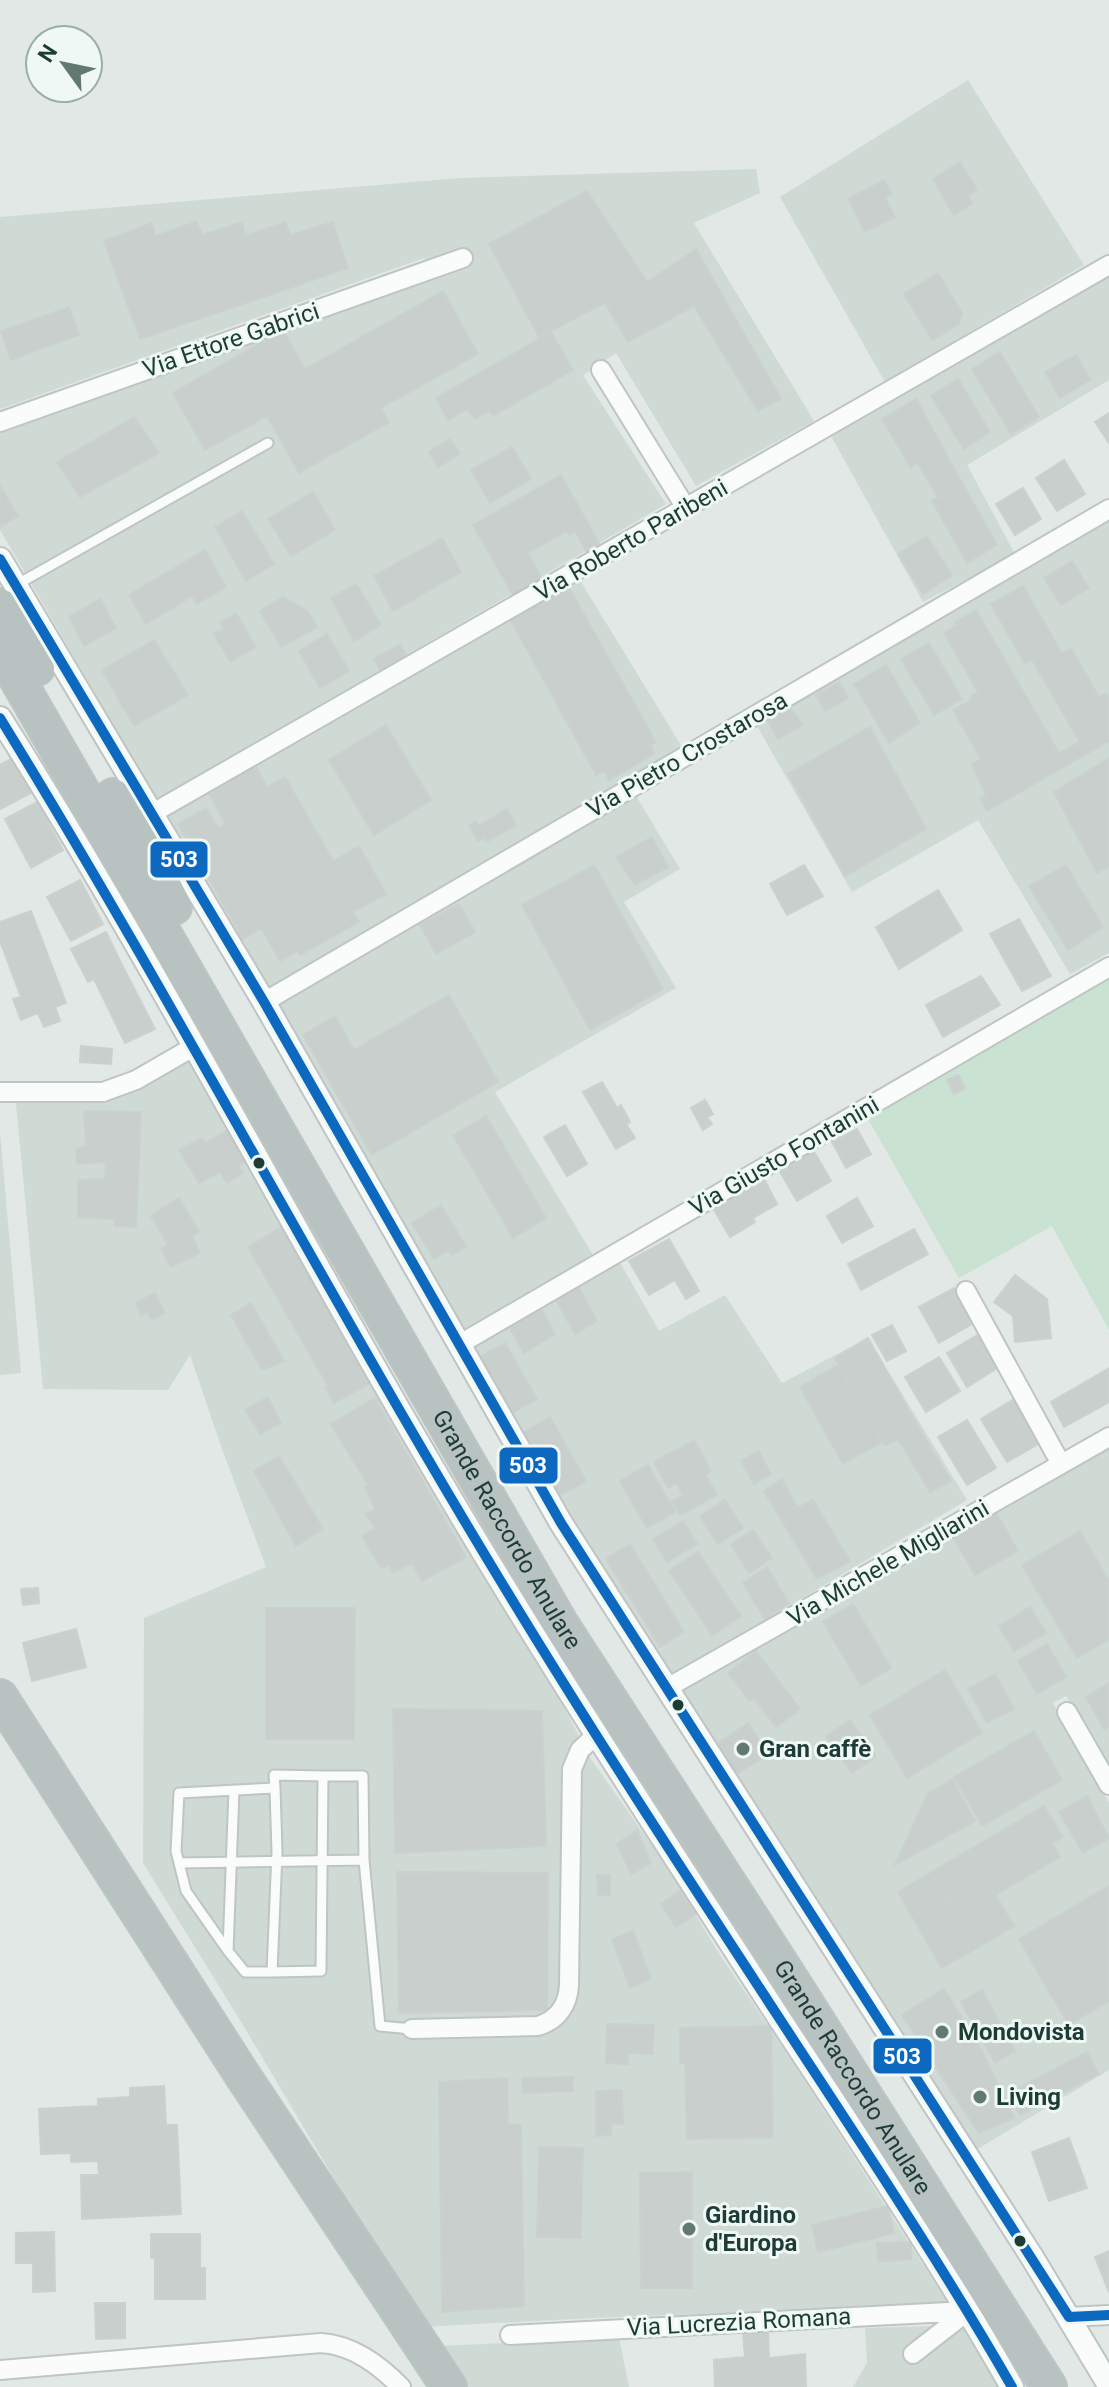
<svg xmlns="http://www.w3.org/2000/svg" width="1109" height="2387" font-family="Roboto,sans-serif">
<rect width="100%" height="100%" fill="#e1e8e5"/>
<path fill="#cfdad5" d="M968 80 1084 265 885 382 780 197Z
M756 169 760 193 694 223 814 421 696 486 616 353 583 375 666 504 157 800 0 530V432L439 276 424 258 0 409V217L461 178Z
M1109 272V380L967 465 1015 554 923 602 830 434Z
M1109 516V953L1070 974 978 820 852 892 757 726Z
M578 577 682 747 268 991 167 816Z
M635 794 680 869 624 902 676 988 495 1092 593 1255 463 1333 272 1004Z
M188 1057 276 1215 558 1696 591 1759 668 1868 716 1949 794 2064 949 2305 593 2318 422 2327 243 2025 143 1863 144 1618 266 1567 221 1446 190 1355 168 1390 43 1389 16 1103H92L132 1090Z
M0 1131 21 1373 0 1375Z
M618 1259 659 1331 725 1295 782 1383 868 1338 967 1500 670 1677 469 1349Z
M1109 1448V1771L1066 1696 1053 1703 1109 1803V2070L976 2150 675 1691Z
M967 2325 1001 2387H853L867 2363 865 2328Z
M619 2338 629 2387H468L439 2346Z"/>
<path fill="#c9e2d2" d="M1109 979V1330L1052 1226 959 1278 868 1119Z"/>
<path fill="#c9cfcd" stroke="#cad1ce" stroke-width="2" d="M960 162 977 190 968 196 972 203 954 215 933 179Z
M884 180 892 194 885 198 895 217 865 232 848 199Z
M587 191 647 282 696 249 781 399 758 411 694 306 628 342 605 303 539 337 489 244Z
M196 222 203 235 242 222 245 236 285 222 291 235 333 222 348 268 140 339 104 241 152 223 155 236Z
M938 273 962 313 959 324 932 340 904 294Z
M443 291 478 354 381 408 389 422 299 473 267 416 205 450 173 393 283 330 305 369Z
M69 307 79 335 11 360 1 331Z
M551 332 573 370 493 416 490 411 475 419 467 409 448 420 436 398Z
M1000 352 1039 417 1011 434 972 369Z
M1076 355 1090 380 1060 398 1045 372Z
M958 379 990 432 964 449 931 396Z
M916 399 962 483 938 497 917 462 911 468 882 419Z
M1109 413V443L1095 422Z
M134 417 159 453 80 497 57 462Z
M450 439 460 454 438 467 429 452Z
M512 447 531 479 490 503 471 470Z
M1064 460 1085 494 1057 511 1036 478Z
M561 475 600 545 587 553 575 531 569 535 567 531 528 553 542 579 513 595 473 525Z
M962 483 997 545 967 563 932 501Z
M0 486 18 516 0 527Z
M1023 488 1041 519 1015 535 996 504Z
M313 492 335 530 291 556 268 519Z
M242 511 274 564 246 581 215 527Z
M927 536 952 575 923 594 898 554Z
M442 538 461 572 393 611 374 576Z
M205 550 226 587 197 604 192 596 146 624 129 595Z
M1072 561 1089 588 1061 605 1044 578Z
M356 584 381 625 354 641 331 598Z
M568 586 656 742 650 745 654 754 609 780 605 771 596 775 510 619Z
M1023 586 1062 653 1071 648 1099 697 1106 693 1109 697V741L987 811 980 798 986 795 972 764 981 759 953 710 973 699 971 696 978 692 944 633 957 625 955 622 976 610 1059 753 1080 742 1032 660 1025 664 991 604Z
M283 597 308 611 317 627 281 647 260 611Z
M100 599 116 628 84 646 69 617Z
M236 613 256 647 230 662 214 634 224 629 220 623Z
M327 634 349 671 320 688 299 651Z
M154 640 188 695 134 726 102 670Z
M929 643 962 699 934 715 901 659Z
M400 644 408 658 382 673 374 659Z
M886 665 920 723 889 743 854 684Z
M839 682 848 698 825 711 816 695Z
M791 708 802 725 778 739 768 721Z
M386 725 431 800 374 835 329 760Z
M870 727 926 829 845 876 788 774Z
M13 758 31 793 0 809V765Z
M1109 758V866L1097 873 1054 792Z
M256 767 267 787 285 777 333 861 359 846 386 894 353 912 359 922 300 955 297 951 280 961 261 928 243 939 178 824 206 808 218 828 226 824 209 794Z
M37 802 63 850 31 868 5 819Z
M507 809 516 825 486 842 484 837 478 841 469 825 476 822 478 826Z
M652 837 668 867 635 885 616 857Z
M594 865 663 989 590 1030 522 905Z
M804 865 823 896 787 915 770 884Z
M1066 865 1103 927 1068 950 1029 886Z
M80 880 103 924 71 941 47 897Z
M938 890 962 930 899 969 876 927Z
M459 904 475 932 436 954 420 925Z
M31 911 66 1003 55 1007 60 1021 44 1027 38 1013 21 1020 13 999 21 997 0 941V922Z
M1019 919 1051 976 1022 991 990 934Z
M106 932 122 965 88 982 71 949Z
M122 965 155 1029 125 1043 94 979Z
M981 976 1000 1005 943 1037 926 1005Z
M449 995 498 1082 372 1155 303 1035 335 1016 354 1050Z
M81 1046 112 1049 111 1064 80 1062Z
M958 1075 965 1088 954 1094 947 1080Z
M602 1082 617 1108 621 1105 630 1122 626 1124 635 1138 616 1149 583 1092Z
M705 1100 713 1114 707 1117 712 1124 703 1130 691 1108Z
M84 1111 141 1112 136 1227 114 1226 115 1219 78 1217V1180L105 1179 106 1162 77 1164 76 1149 86 1146Z
M486 1116 546 1218 513 1238 453 1135Z
M565 1125 587 1164 567 1176 544 1137Z
M229 1129 248 1160 238 1166 243 1173 227 1183 220 1172 199 1183 179 1150 202 1138 206 1143Z
M857 1129 871 1154 846 1168 832 1142Z
M813 1150 831 1181 797 1201 779 1170Z
M763 1177 777 1204 753 1218 755 1222 730 1237 712 1206Z
M179 1198 199 1232 192 1236 200 1253 171 1267 161 1249 168 1245 151 1216Z
M857 1198 873 1226 842 1243 827 1216Z
M441 1205 466 1247 452 1255 449 1250 434 1259 412 1223Z
M282 1227 369 1384 334 1403 325 1387 328 1386 248 1247Z
M914 1229 928 1254 861 1290 848 1264Z
M669 1239 699 1291 686 1299 675 1280 649 1295 629 1261Z
M1015 1275 1047 1299 1051 1338 1015 1342 1013 1316 994 1302Z
M577 1284 597 1321 575 1334 554 1296Z
M954 1288 974 1323 939 1343 919 1307Z
M155 1293 165 1313 152 1320 147 1312 141 1315 136 1302Z
M251 1303 284 1361 262 1370 231 1315Z
M539 1305 555 1334 524 1353 507 1323Z
M892 1325 906 1351 887 1361 872 1335Z
M979 1334 999 1367 967 1387 947 1353Z
M868 1338 909 1411 876 1431 835 1358Z
M505 1343 537 1399 510 1414 478 1358Z
M939 1357 960 1391 926 1412 905 1377Z
M838 1365 882 1442 843 1464 800 1387Z
M1108 1369 1109 1402 1064 1427 1051 1402Z
M268 1397 281 1423 260 1434 245 1410Z
M375 1398 466 1557 422 1581 412 1563 393 1572 389 1565 381 1568 362 1536 375 1528 366 1514 375 1509 365 1487 368 1485 331 1424Z
M1016 1398 1042 1442 1007 1462 981 1419Z
M909 1411 951 1481 930 1492 898 1439 885 1446 876 1431Z
M550 1417 586 1481 558 1496 523 1433Z
M967 1420 996 1468 967 1485 938 1437Z
M694 1440 711 1471 705 1474 717 1495 680 1515 672 1501 683 1496 677 1483 668 1488 654 1462Z
M759 1451 771 1474 754 1484 741 1461Z
M279 1456 323 1529 296 1546 254 1471Z
M648 1465 675 1512 647 1528 620 1481Z
M782 1479 798 1508 813 1500 850 1561 817 1579 764 1491Z
M725 1500 743 1528 718 1544 700 1516Z
M993 1507 1018 1551 975 1575 950 1532Z
M683 1521 697 1544 667 1562 653 1539Z
M753 1530 772 1558 749 1573 731 1544Z
M1080 1531 1109 1581V1639L1077 1658 1022 1565Z
M630 1544 684 1632 660 1647 606 1559Z
M698 1552 722 1588 693 1606 669 1571Z
M767 1567 789 1603 765 1619 743 1583Z
M38 1588 39 1603 23 1605 21 1589Z
M722 1588 741 1616 712 1636 693 1606Z
M853 1604 891 1668 861 1686 823 1622Z
M1030 1607 1046 1633 1014 1651 999 1626Z
M266 1608H355L354 1739H266Z
M76 1629 86 1667 32 1681 23 1643Z
M1047 1644 1066 1677 1037 1694 1018 1661Z
M756 1651 778 1680 750 1701 728 1673Z
M945 1670 982 1733 958 1747 921 1684Z
M995 1674 1014 1709 987 1723 968 1689Z
M778 1680 800 1709 776 1727 754 1698Z
M1109 1683V1726L1104 1729 1086 1697Z
M921 1684 958 1747 934 1762 897 1699Z
M897 1699 934 1762 907 1778 870 1715Z
M393 1709 542 1711 546 1846 395 1853Z
M850 1720 876 1756 852 1773 826 1736Z
M748 1723 768 1754 737 1774 717 1744Z
M1034 1731 1062 1780 982 1826 954 1777Z
M952 1779 975 1821 895 1865 927 1795Z
M1087 1796 1109 1838 1083 1853 1059 1812Z
M1044 1806 1063 1837 1052 1843 1060 1857 995 1895 969 1850Z
M637 1830 651 1863 631 1874 617 1844Z
M969 1850 984 1876 913 1918 898 1892Z
M397 1872 548 1873 547 2010 399 2013Z
M597 1875H610V1895H598Z
M984 1876 1014 1926 977 1948 948 1897Z
M1109 1886V1945L1044 1983 1019 1939Z
M680 1891 696 1914 676 1927 661 1904Z
M948 1897 977 1948 942 1968 913 1918Z
M633 1931 651 1979 630 1988 612 1939Z
M1109 1945V2001L1069 2025 1044 1983Z
M944 1989 981 2049 942 2077 902 2015Z
M982 1990 1015 2051 995 2063 961 2002Z
M607 2024 654 2025 653 2054 628 2053V2064L606 2063Z
M771 2026 773 2137 687 2139 685 2063H680V2028Z
M981 2049 1014 2118 979 2133 942 2077Z
M1087 2052 1099 2074 1020 2115 1009 2093Z
M573 2077V2091L523 2093 522 2078Z
M507 2078 508 2124 521 2125 524 2306 442 2312 439 2082Z
M164 2086 166 2125H177L181 2214 82 2219 81 2175H99L98 2161 71 2162V2153L41 2154 39 2109 98 2106V2099L130 2097V2088Z
M622 2090 623 2124H611V2135L596 2136V2091Z
M1069 2138 1087 2188 1049 2201 1032 2152Z
M539 2147 583 2148 581 2238 537 2237Z
M692 2172V2288H641L640 2173Z
M888 2206 894 2233 818 2252 812 2225Z
M54 2232 55 2291 33 2292V2263H16V2233Z
M151 2234H200V2268H205V2299H155V2258H151Z
M911 2242V2259L878 2262 877 2243Z
M1109 2251V2292L1095 2257Z
M95 2303H125V2338L96 2339Z
M768 2332 769 2358 805 2354 806 2387H715L714 2360 745 2357 743 2334Z"/>
<g fill="none" stroke-linecap="round" stroke-linejoin="round">
<g stroke="#bec5c2" stroke-width="13">
<path id="service" d="M16 585 268 443
M234 1790 228 1951 245 1972H272
M364 1860 380 2026 412 2029
M180 1863 364 1860 363 1776H323
M228 1951 186 1891 176 1851 179 1793 275 1788 277 1852 272 1972 321 1971 323 1776 274 1775 275 1788"/>
</g>
<g stroke="#bec5c2" stroke-width="22">
<path id="minor" d="M601 370 686 508
M0 422 463 258
M153 813 1109 265
M264 1002 1109 509
M0 1092H103L136 1080 195 1046
M966 1291 1061 1464
M460 1344 1109 967
M667 1688 1109 1437
M1067 1712 1109 1785
M412 2029 538 2026C558 2020 568 2005 569 1985L572 1769 580 1750 595 1736
M1069 2317 1109 2315
M510 2335 968 2311
M913 2354 968 2311
M0 2370 321 2343C353 2345 379 2365 401 2387"/>
</g>
<g stroke="#bec5c2" stroke-width="26">
<path id="tertiary" d="M0 559 264 1002 561 1523 1032 2257 1109 2385
M0 718C177 998 325 1294 497 1575 591 1729 689 1879 787 2030 864 2147 943 2265 1012 2387"/>
</g>
<g stroke="#bbc5c2" stroke-width="38">
<g id="motorway">
<path d="M0 606 37 668"/>
<path id="s1" d="M0 649 560 1623 786 1972 1049 2387"/>
<path d="M113 796 151 860 174 907"/>
<path d="M0 1697 241 2073 449 2387"/>
</g>
</g>
<use href="#service" stroke="#fafcfb" stroke-width="9"/>
<use href="#minor" stroke="#fafcfb" stroke-width="18"/>
<use href="#tertiary" stroke="#fafcfb" stroke-width="22"/>
<use href="#motorway" stroke="#b8c2c0" stroke-width="34"/>
<g stroke="#eff8f4" stroke-width="16">
<path id="bus-1" d="M0 559 264 1002 561 1523 1069 2317 1109 2315
M0 718C173 999 326 1293 497 1575 590 1729 689 1880 787 2030 864 2148 942 2265 1012 2387"/>
</g>
<use href="#bus-1" stroke="#0c69bf" stroke-width="10"/>
</g>
<g fill="#1e3c36" stroke="#eff8f4" stroke-width="3">
<circle cx="259" cy="1163" r="7"/>
<circle cx="678" cy="1705" r="7"/>
<circle cx="1020" cy="2241" r="7"/>
</g>
<g fill="#627873" stroke="#eff8f4" stroke-width="3">
<circle cx="743" cy="1749" r="8"/>
<circle cx="942" cy="2032" r="8"/>
<circle cx="980" cy="2097" r="8"/>
<circle cx="689" cy="2229" r="8"/>
</g>
<g text-anchor="middle" dominant-baseline="central" stroke-width="6" stroke-linejoin="round" paint-order="stroke">
<g font-size="24" fill="#1e3c36" stroke="#eff8f4">
<text transform="translate(231 340) rotate(-19)">Via Ettore Gabrici</text>
<text transform="translate(631 540) rotate(-30)">Via Roberto Paribeni</text>
<text transform="translate(687 755) rotate(-30)">Via Pietro Crostarosa</text>
<text transform="translate(784 1156) rotate(-30)">Via Giusto Fontanini</text>
<text stroke="none"><textPath href="#s1" startOffset="1016">Grande Raccordo Anulare</textPath></text>
<text transform="translate(888 1563) rotate(-30)">Via Michele Migliarini</text>
<text stroke="none"><textPath href="#s1" startOffset="1664">Grande Raccordo Anulare</textPath></text>
<text transform="translate(739 2322) rotate(-3)">Via Lucrezia Romana</text>
</g>
<g font-size="24" font-weight="bold" fill="#1e3c36" stroke="#eff8f4" text-anchor="start">
<text x="759" y="1749">Gran caffè</text>
<text x="958" y="2032">Mondovista</text>
<text x="996" y="2097">Living</text>
<text x="705" y="2215">Giardino<tspan x="705" dy="28">d'Europa</tspan></text>
</g>
</g>
<g stroke="#eff8f4" stroke-width="3">
<rect x="149" y="840" width="60" height="39" rx="8" fill="#0c69bf"/>
<rect x="498" y="1446" width="61" height="39" rx="8" fill="#0c69bf"/>
<rect x="872" y="2037" width="61" height="38" rx="8" fill="#0c69bf"/>
</g>
<g font-size="22" text-anchor="middle" font-weight="bold" fill="#fff">
<text x="179" y="867">503</text>
<text x="528" y="1473">503</text>
<text x="902" y="2064">503</text>
</g>
<g transform="translate(64 64) rotate(303)"><circle r="38" fill="#eff8f4" stroke="#9bada8" stroke-width="2"/>
<path d="M0-6L14 30L0 20L-14 30Z" fill="#627873"/>
<text y="-12" font-size="22" font-weight="bold" text-anchor="middle" fill="#1e3c36">N</text>
</g>
</svg>
